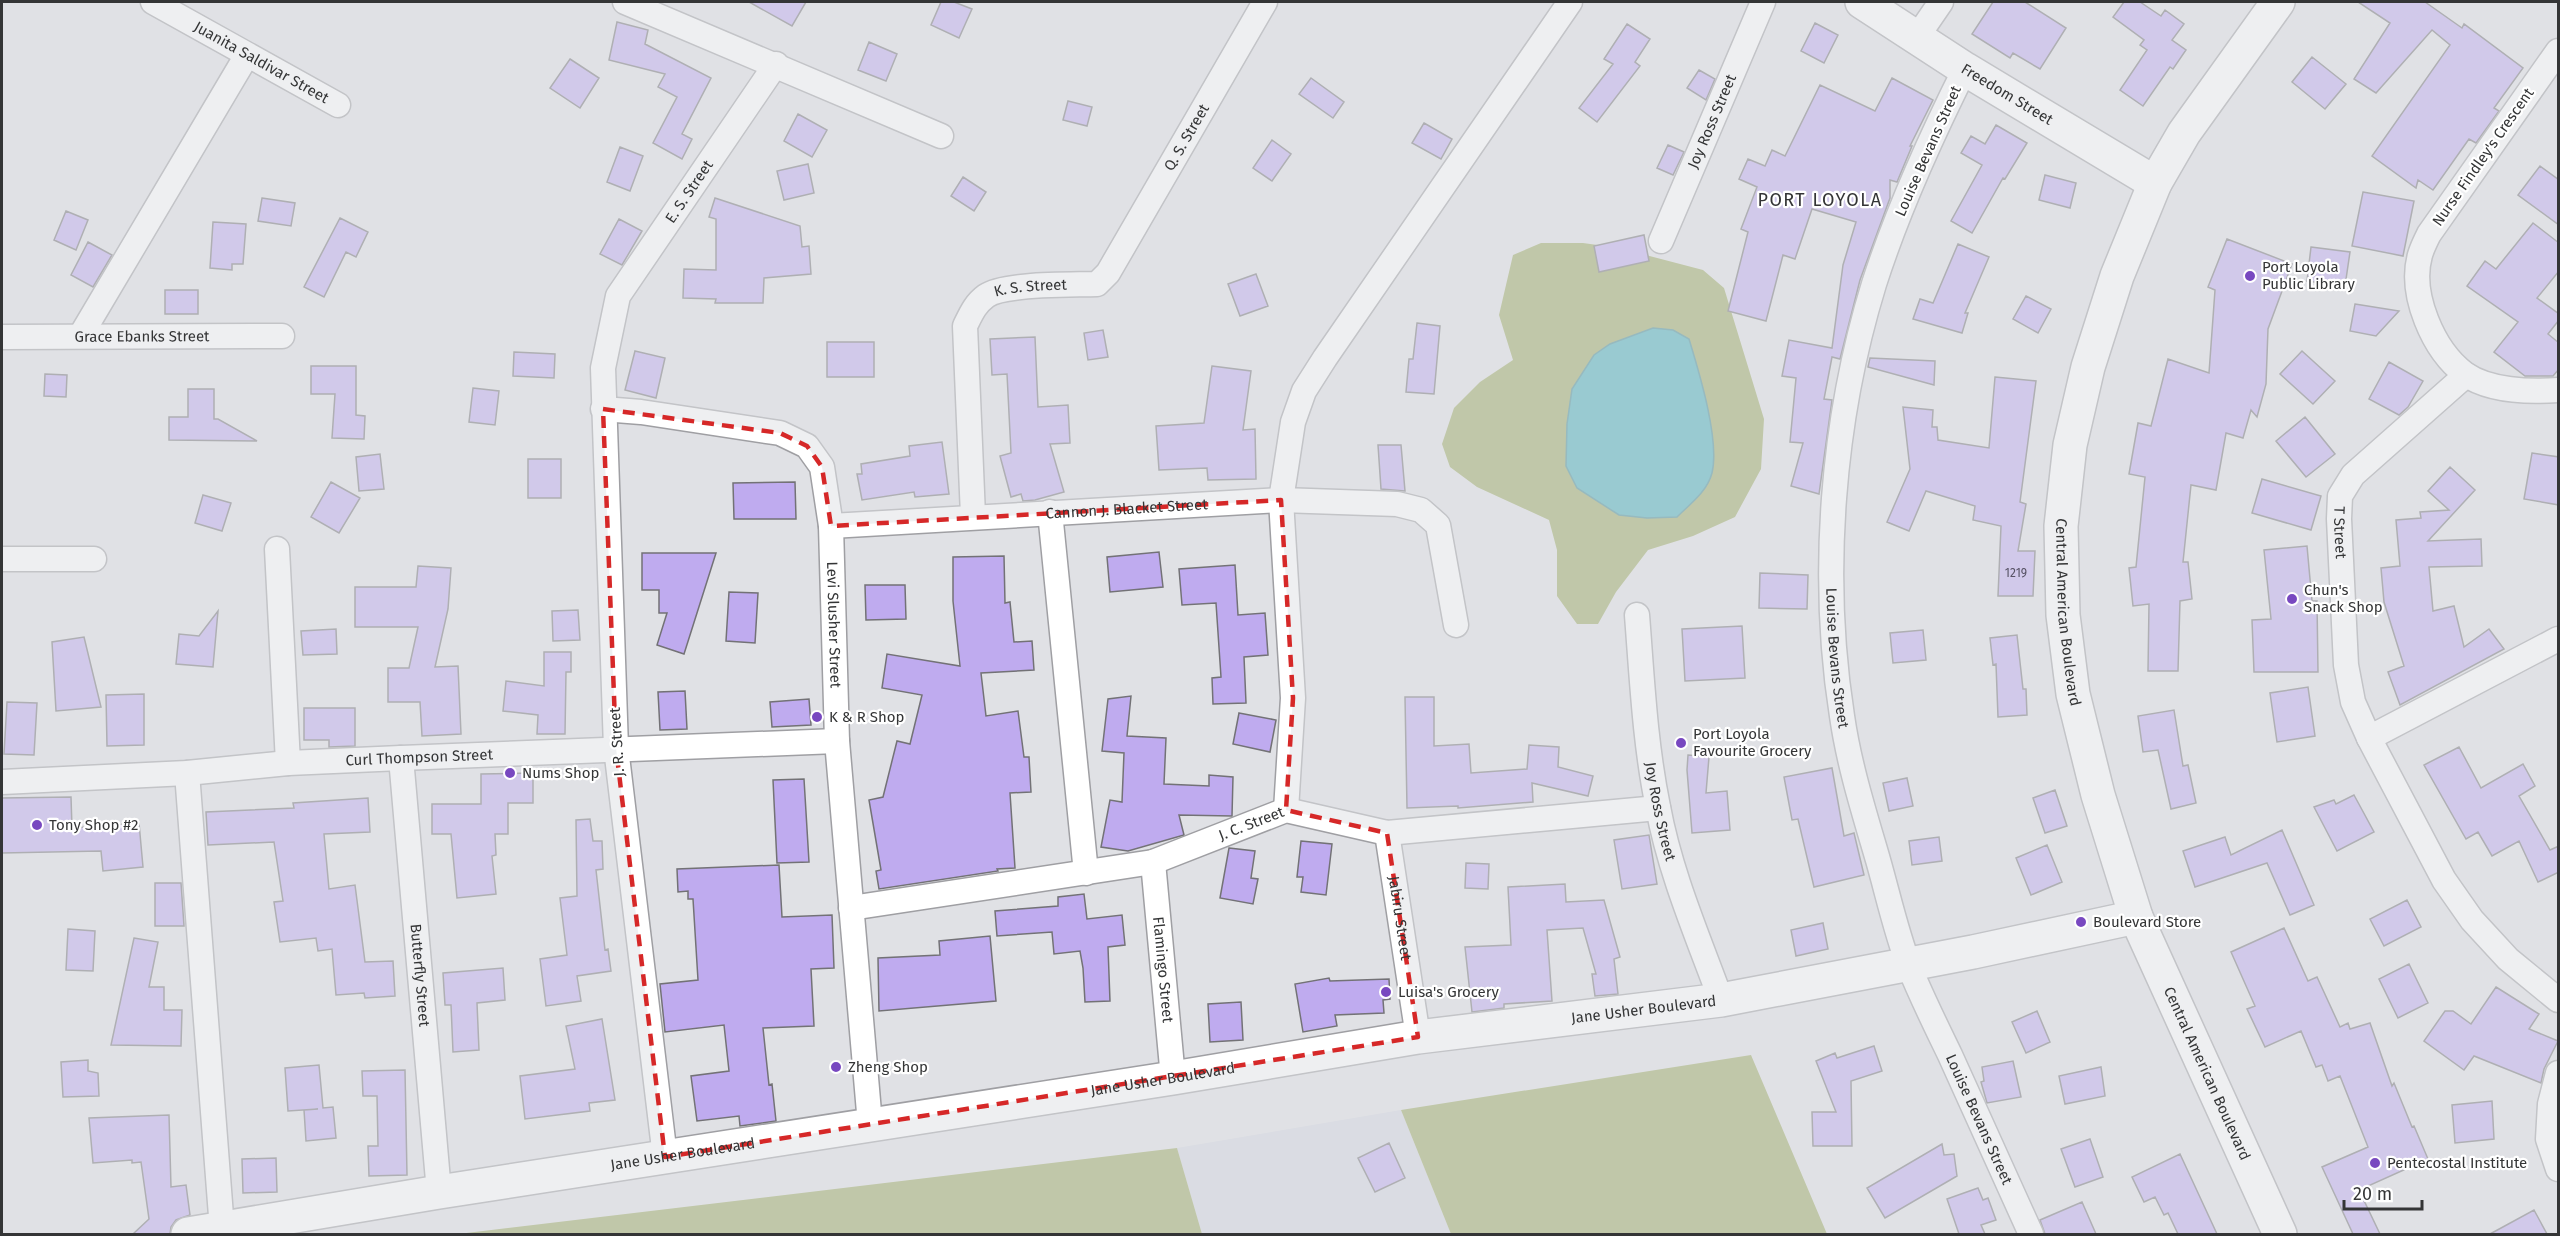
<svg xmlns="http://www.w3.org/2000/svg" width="2560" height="1236" font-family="'Fira Sans',sans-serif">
<rect width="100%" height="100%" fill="#e0e1e5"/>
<path fill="#d2d4df" d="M1401 1110 1451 1234H1202L1177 1148Z"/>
<path fill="#9aa75f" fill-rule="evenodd" d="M1541 243H1583L1619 248 1703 270 1724 288 1764 419 1761 469 1735 517 1693 536 1648 550 1616 592 1598 624H1577L1557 596V550L1549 520 1477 487 1450 467 1442 444 1454 408 1480 382 1513 360 1499 315 1513 255ZM1689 340 1702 384 1712 435 1567 424 1572 389 1595 355Z
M1751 1055 1827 1234H1451L1401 1110Z
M1177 1148 1202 1234H458Z"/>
<path fill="#43adb8" stroke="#3e8991" stroke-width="1.5" d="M1653 328 1673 330 1689 339C1699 372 1720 440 1712 473 1707 492 1690 504 1677 517L1647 518 1619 515 1577 488 1566 466 1567 424 1572 389 1594 355 1610 344Z"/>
<path fill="#bfabef" stroke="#737276" stroke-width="1.5" d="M749 2H806L792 26Z
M941 2H954L972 9 959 38 931 25Z
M1993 2H2025L2066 28 2040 69 2013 53 2010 58 1972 34Z
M2124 2H2140L2161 16 2165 10 2184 24 2172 40 2186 50 2173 69 2170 67 2143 106 2120 90 2147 50 2140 45 2144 40 2113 17Z
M2358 2H2425L2462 28 2464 24 2523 68 2494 108 2499 111 2476 143 2469 139 2433 190 2418 180 2416 188 2372 156 2450 45 2432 30 2376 93 2354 79 2390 23Z
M617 22 648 30 645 44 711 78 682 134 692 139 682 159 653 143 677 97 658 87 665 74 609 60Z
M1815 23 1838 35 1824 63 1801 51Z
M1627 24 1650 39 1635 62 1640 66 1597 122 1579 108 1613 64 1604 59Z
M869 42 897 54 886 81 858 70Z
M2312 57 2346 84 2325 109 2292 82Z
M570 59 599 78 580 108 550 88Z
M1699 70 1715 79 1706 100 1687 88Z
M1311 78 1344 102 1333 118 1299 94Z
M1892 78 1933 100 1910 146H1912L1897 182 1890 180V198L1860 280 1840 359 1832 357 1824 399 1832 400 1819 494 1791 486 1803 443 1790 442 1796 378 1782 376 1789 340 1832 348 1843 265 1856 222 1812 209 1795 259 1783 255 1766 321 1728 311 1748 232 1741 229 1757 187 1739 179 1748 159 1765 166 1772 150 1785 156 1820 85 1875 111Z
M1068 101 1092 107 1087 126 1063 120Z
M798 114 827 130 812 157 784 141Z
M1424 123 1452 139 1441 159 1412 143Z
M1996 125 2027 143 2005 179 2003 178 1972 233 1951 221 1982 165 1961 153 1971 136 1985 144Z
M1272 140 1291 154 1272 181 1253 168Z
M1668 145 1684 152 1673 175 1657 168Z
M620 147 643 156 630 191 607 182Z
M808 164 814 193 784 200 777 171Z
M2540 166 2559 180V225L2518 195Z
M2045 175 2076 183 2070 208 2039 200Z
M963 177 986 192 974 211 951 196Z
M2363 192 2414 201 2403 256 2352 246Z
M262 198 295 203 291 226 258 221Z
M715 198 800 226 802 247 809 246 811 274 764 278 763 303H715L716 299 683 298 684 269 716 270V219L709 217Z
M66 211 88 220 76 250 54 240Z
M340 218 368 232 356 257 346 252 324 297 304 287Z
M619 219 642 231 622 265 600 254Z
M213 222 246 224 243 264H232V270L210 268Z
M2533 223 2559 243V271L2537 298 2559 314V320L2548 334 2559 343V369L2553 376H2525L2494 352 2518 322 2467 286 2485 261 2496 269Z
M1644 235 1649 261 1599 272 1594 246Z
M2227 239 2292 264 2268 329 2266 384 2257 417 2251 410 2243 438 2226 433 2216 490 2191 485 2183 562H2188L2192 599 2180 601 2178 671H2148L2149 604 2133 606 2129 568 2136 567 2145 477 2129 474 2138 423 2151 426 2168 359 2209 373 2215 290 2208 287Z
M88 242 112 255 93 287 71 275Z
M1958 244 1989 257 1965 313H1968L1962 333 1913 319 1920 299 1933 303Z
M2311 247 2350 252 2345 286 2307 281Z
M1256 274 1268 306 1240 316 1228 284Z
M165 290H198V314H165Z
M2026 296 2051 309 2038 333 2013 319Z
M2355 304 2399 311 2376 336 2350 331Z
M1417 323 1440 326 1434 394 1406 392 1409 359H1413Z
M1103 330 1108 357 1088 360 1084 333Z
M1035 337 1038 407 1068 405 1070 443 1050 444 1064 492 1035 500 1023 501 1021 494 1011 497 1000 456 1011 453 1007 374 992 375 990 339Z
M827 342H874V377H827Z
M635 351 665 358 656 398 625 390Z
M2302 351 2335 381 2313 404 2280 374Z
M514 352 555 354 554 378 513 376Z
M1870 358 1935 361 1934 385 1868 367Z
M2389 362 2423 381 2408 407 2399 415 2369 399Z
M311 366H356V415L365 416 364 439 332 438 335 394H311Z
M1212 366 1251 371 1243 430 1255 429 1256 479 1208 480 1207 468 1159 470 1156 426 1204 423Z
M45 374 67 375 66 397 44 396Z
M1995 377 2036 381 2020 502 2026 504 2018 551H2035L2033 596H1998L2001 526 1973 520 1975 506 1926 491 1909 531 1887 522 1910 469 1903 407 1933 410 1932 427H1937L1938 440 1989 448Z
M473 388 499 391 495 425 469 422Z
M188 389H214V419H218L257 441 169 440V417H188Z
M2305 417 2335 454 2306 477 2276 441Z
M942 442 949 494 915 497 914 492 862 500 857 474H862L861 464 910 456 909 446Z
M1378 445H1401L1405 491 1381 489Z
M2532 453 2559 457V505L2524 499Z
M380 454 384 489 359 491 356 457Z
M528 459H561V498H528Z
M2450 467 2475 490 2428 541 2481 539 2482 566 2429 567 2433 611 2454 606 2464 647 2489 629 2504 649 2400 705 2388 672 2404 666 2384 602 2381 568 2400 566 2396 520 2421 518 2420 512 2449 510 2428 491Z
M2262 479 2321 496 2311 530 2252 513Z
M331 482 360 498 339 533 311 517Z
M795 482 796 519H734L733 483Z
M203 495 231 503 222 531 195 523Z
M2307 546 2312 601H2317L2318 672H2254L2252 620 2271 619 2264 550Z
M1159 552 1163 587 1110 592 1107 557Z
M642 553H716L684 654 657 645 667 613H659V590H642Z
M1004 556 1005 603 1010 602 1014 642 1032 641 1034 670 981 673 986 716 1018 711 1024 757H1029L1031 792 1010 793 1015 868 997 869 998 871 879 889 876 871 881 870 869 800 883 797 897 741 910 744 922 695 882 688 887 654 960 666 953 601V557Z
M1235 565 1238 615 1265 613 1268 655 1244 657 1246 703 1213 704 1212 678 1221 677 1216 603 1182 605 1179 569Z
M418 566 451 568 448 609 435 667 458 666 461 734 422 736 420 702H388V668H409L418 627H355V587H416Z
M1760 573 1808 575 1807 609 1759 608Z
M865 585H905L906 619 866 620Z
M729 592 758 593 755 643 726 641Z
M578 610 580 640 553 641 552 611Z
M218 611 213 667 176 664 179 634 199 636Z
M1742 626 1745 678 1685 681 1682 629Z
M336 629 337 654 303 655 301 631Z
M1923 630 1926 660 1893 663 1890 633Z
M2017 635 2023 689H2026L2027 715 1998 717 1996 664 1993 665 1990 638Z
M84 637 101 707 56 711 52 642Z
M544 652H571V672H566L565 734H537L538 715 503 711 506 681 544 686Z
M2308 687 2315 736 2277 742 2270 693Z
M685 691 687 729 660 730 658 692Z
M144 694V745L107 746 106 695Z
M1131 696 1127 736 1166 738 1164 784 1209 786V775L1233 777 1232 816 1179 815 1184 835 1128 851 1101 847 1110 800 1122 802 1124 753 1102 751 1108 699Z
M1405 697H1434V746L1469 744 1471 773 1527 769 1529 745 1559 747 1558 767 1593 776 1588 796 1532 783 1533 802 1458 808V806L1407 808Z
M809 699 811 725 772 727 770 702Z
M7 702 37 703 34 755 4 754Z
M304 708H355V746L329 747V740H304Z
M2174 710 2183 766 2188 765 2196 803 2171 809 2158 750 2143 752 2138 716Z
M1239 713 1276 720 1270 752 1233 744Z
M2459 747 2481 788 2523 764 2535 786 2519 796 2550 850 2559 846V872L2538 882 2519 841 2492 856 2478 832 2466 839 2424 765Z
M1688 755 1709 757 1706 793 1727 791 1730 830 1692 833 1687 770Z
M1832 768 1844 836 1854 833 1864 875 1814 887 1798 819 1792 820 1784 777Z
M533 773V803H508V834H495L496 855 492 856 496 894 457 898 451 834H432V804H481V774Z
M1907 778 1913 806 1889 811 1883 783Z
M804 779 809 862 777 863 773 780Z
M2055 790 2067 826 2045 833 2033 798Z
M2354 795 2374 832 2337 851 2314 807 2334 800 2336 804Z
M71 797 72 828 139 823 143 867 103 871 101 851 2 853V798Z
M368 798 370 832 324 834 329 889 355 885 365 962 393 961 395 996 365 998 364 993 336 995 332 949 318 951 316 938 280 942 274 902 283 901 274 842 208 845 206 812 294 808 293 803Z
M590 819 593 841H602L603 869 596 870 605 950 608 949 611 971 577 976 581 1001 546 1006 540 959 567 955 560 898 577 896 576 820Z
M2282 830 2314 905 2290 915 2267 863 2195 887 2183 851 2225 837 2231 855Z
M1649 835 1657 884 1622 889 1614 840Z
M1939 837 1942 861 1912 865 1909 841Z
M1301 841 1332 844 1326 895 1301 892 1303 877H1297Z
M2047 845 2062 882 2031 895 2016 858Z
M1229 848 1255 851 1251 878 1258 879 1253 904 1220 898Z
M1466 863 1489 864 1488 889 1465 888Z
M779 865 782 917 832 915 834 968 811 969 814 1026 763 1028 769 1085 772 1084 776 1121 740 1126 739 1116 697 1121 691 1076 729 1071 724 1025 665 1032 660 984 698 980 693 899H688V891L678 892 677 869Z
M155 883H181L184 926H155Z
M1565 884 1566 902 1604 900 1620 957 1614 959 1618 994 1595 996 1592 974H1596L1583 928 1547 930 1552 1001 1504 1004V1008L1472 1012 1465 947 1511 945 1508 887Z
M1084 894 1087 919 1122 915 1125 945 1108 947 1110 1001 1085 1002 1083 968 1080 951 1054 954 1052 932 997 936 995 911 1058 906V897Z
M2407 900 2421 927 2384 946 2370 919Z
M1823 923 1828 949 1796 956 1791 930Z
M2284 928 2308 981 2317 977 2340 1027 2348 1023 2350 1029 2370 1023 2392 1086 2394 1083 2412 1127 2414 1126 2428 1159 2359 1190 2380 1234H2353L2322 1167 2368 1147 2340 1076 2328 1081 2322 1065 2316 1067 2301 1031 2265 1047 2247 1009 2255 1006 2231 952Z
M68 929 95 931 93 971 66 970Z
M990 936 996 1001 879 1011 878 958 940 955 939 941Z
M134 938 158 942 149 987H164V1010H182L181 1046 111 1045Z
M2409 964 2428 1003 2398 1018 2379 979Z
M503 968 505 1000 477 1003 479 1050 453 1052 451 1005H445L443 973Z
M1329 978 1330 981 1389 979 1390 999 1383 1000 1384 1013 1335 1015 1337 1026 1303 1032 1295 984Z
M2496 987 2539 1014 2529 1029 2558 1041 2544 1069 2541 1083 2474 1056 2464 1070 2424 1041 2445 1011H2453L2471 1024Z
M1241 1002 1243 1040 1210 1042 1208 1004Z
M2037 1011 2050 1042 2026 1053 2012 1022Z
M602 1019 615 1100 589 1103 590 1111 525 1119 520 1076 575 1069 566 1026Z
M1874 1046 1882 1071 1851 1081 1852 1146H1813L1812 1112H1836L1816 1061 1835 1053 1837 1058Z
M88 1060V1071L98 1073 99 1096 63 1097 61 1062Z
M2013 1061 2021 1097 1987 1103 1981 1082 1984 1081 1982 1067Z
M319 1065 323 1108 333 1107 336 1138 306 1141 304 1110 318 1109 288 1111 285 1068Z
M2101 1067 2105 1096 2065 1104 2059 1076Z
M405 1070 407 1175 369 1176 368 1146H378L377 1096H363L362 1071Z
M2492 1101 2494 1139 2455 1143 2452 1105Z
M169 1115 171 1187 186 1185 190 1215 176 1220 171 1227 170 1234H133L149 1219 141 1162 132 1163V1160L93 1163 89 1118Z
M2090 1139 2103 1177 2075 1187 2061 1149Z
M1389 1143 1405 1178 1375 1192 1358 1158Z
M1942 1144 1944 1155 1954 1154 1957 1176 1885 1218 1867 1188Z
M2180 1154 2217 1234H2178L2168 1213 2164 1215 2155 1197 2144 1202 2132 1177Z
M276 1158 277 1192 243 1193 242 1159Z
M1978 1188 1983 1200 1988 1198 1996 1220 1981 1225 1985 1234H1959L1947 1199Z
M2082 1202 2096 1234H2045L2040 1220Z
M2534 1210 2547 1234H2490Z"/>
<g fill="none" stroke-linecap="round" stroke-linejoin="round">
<g stroke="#9f9fa3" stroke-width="27">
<g id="street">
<path id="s1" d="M153 2 338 105"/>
<path d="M625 2 941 136"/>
<path d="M1917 37 1941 2"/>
<path d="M2558 51 2429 234C2426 240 2422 248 2420 255 2409 294 2433 350 2465 374 2489 391 2530 392 2558 390"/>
<path id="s2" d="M1965 69C1930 139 1898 209 1874 284 1832 420 1820 576 1842 716 1849 765 1864 812 1878 860 1888 895 1896 932 1909 966 1921 996 1936 1026 1950 1055 1977 1115 2004 1175 2031 1234"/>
<path id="s3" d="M1661 241 1763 2"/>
<path d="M81 335 247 55"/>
<path id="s4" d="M2 337 282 336"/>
<path id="s5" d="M2466 375 2353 475 2340 496 2339 519 2346 665 2353 702 2369 738 2444 880 2472 920 2508 959 2558 1000"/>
<path id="s6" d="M603 409 641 412 780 433 807 446 822 467 831 526 837 741 870 1124"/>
<path d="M1050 512 1086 873"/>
<path id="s7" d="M973 516 965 326C971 314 975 304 986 296 1004 283 1073 285 1097 284L1108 273 1265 2"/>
<path id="s8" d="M831 526 1281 500 1397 504 1421 510 1438 525 1456 625"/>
<path d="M277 549 288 763"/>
<path d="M2 559H94"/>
<path id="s9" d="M1637 615C1642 679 1645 744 1658 807 1670 873 1698 937 1721 1000"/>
<path d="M2369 738 2558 639"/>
<path id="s10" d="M401 758 439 1192"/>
<path d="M187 773 222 1229"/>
<path id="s11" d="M2 782 187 773 288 763 401 758 837 741"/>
<path d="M1286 810 1293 698 1281 500 1293 422 1304 391 1325 358 1570 2"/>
<path id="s12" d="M1387 833 1418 1037"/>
<path id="s13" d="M1153 862 1173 1078"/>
<path id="s14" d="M851 908 1153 862 1286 810 1387 833 1658 808"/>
<path d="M2558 1073 2550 1104 2548 1139 2558 1169"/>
<path id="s15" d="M665 1157 616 748 603 368 618 296 776 64"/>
</g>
</g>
<g stroke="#9f9fa3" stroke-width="36">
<g id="secondary">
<path id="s16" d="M1862 2 1965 69 2155 183"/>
<path id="s17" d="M2278 2 2184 133 2155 183 2117 276 2088 367 2070 445 2061 526 2063 615 2073 694 2098 795 2136 917 2280 1234"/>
<path id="s18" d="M188 1234 439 1192 1173 1078 1418 1037 1721 1000 1973 952 2136 917"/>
</g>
</g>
<use href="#street" stroke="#fff" stroke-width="24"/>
<use href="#secondary" stroke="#fff" stroke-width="33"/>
</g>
<path d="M0 0H2560V1236H0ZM603 409 780 433 807 446 822 467 831 526 1281 500 1293 698 1286 810 1387 833 1418 1037 665 1157 616 748Z" fill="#e0e1e5" fill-opacity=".55" fill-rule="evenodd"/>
<path fill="none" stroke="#d62828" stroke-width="4.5" stroke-dasharray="12 8" stroke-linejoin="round" d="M603 409 780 433 807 446 822 467 831 526 1281 500 1293 698 1286 810 1387 833 1418 1037 665 1157 616 748Z"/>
<g fill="#7848c0" stroke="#fff" stroke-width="2">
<circle cx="2250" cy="276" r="6"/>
<circle cx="2292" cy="599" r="6"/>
<circle cx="817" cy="717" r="6"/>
<circle cx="1681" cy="743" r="6"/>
<circle cx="510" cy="773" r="6"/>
<circle cx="37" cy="825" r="6"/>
<circle cx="2081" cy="922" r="6"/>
<circle cx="1386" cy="992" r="6"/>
<circle cx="836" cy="1067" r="6"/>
<circle cx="2375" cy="1163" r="6"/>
</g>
<g text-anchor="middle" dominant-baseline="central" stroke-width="4.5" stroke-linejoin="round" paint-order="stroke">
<g font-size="12" fill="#575264">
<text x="2016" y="573">1219</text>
</g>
<g font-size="15" fill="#343536" stroke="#fff">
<text stroke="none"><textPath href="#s1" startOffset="124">Juanita Saldivar Street</textPath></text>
<text stroke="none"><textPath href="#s16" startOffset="172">Freedom Street</textPath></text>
<text stroke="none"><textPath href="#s3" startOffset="130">Joy Ross Street</textPath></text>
<text stroke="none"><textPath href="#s7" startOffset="512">Q. S. Street</textPath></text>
<text transform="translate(1928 151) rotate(-66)">Louise Bevans Street</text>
<text transform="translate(2483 157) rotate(-55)">Nurse Findley's Crescent</text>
<text stroke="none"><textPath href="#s15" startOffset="992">E. S. Street</textPath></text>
<text stroke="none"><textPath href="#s7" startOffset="273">K. S. Street</textPath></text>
<text stroke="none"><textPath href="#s4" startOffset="140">Grace Ebanks Street</textPath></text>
<text stroke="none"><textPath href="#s8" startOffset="296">Cannon J. Blacket Street</textPath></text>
<text stroke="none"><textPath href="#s5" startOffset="212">T Street</textPath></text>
<text stroke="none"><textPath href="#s17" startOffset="663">Central American Boulevard</textPath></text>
<text stroke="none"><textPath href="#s6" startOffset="393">Levi Slusher Street</textPath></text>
<text stroke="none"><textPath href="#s2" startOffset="612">Louise Bevans Street</textPath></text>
<text transform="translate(617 742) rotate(-94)">J. R. Street</text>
<text stroke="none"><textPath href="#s11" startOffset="418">Curl Thompson Street</textPath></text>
<text stroke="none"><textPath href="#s9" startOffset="198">Joy Ross Street</textPath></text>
<text stroke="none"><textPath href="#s14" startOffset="411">J. C. Street</textPath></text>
<text stroke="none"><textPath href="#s12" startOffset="86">Jabiru Street</textPath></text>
<text stroke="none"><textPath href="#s13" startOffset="108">Flamingo Street</textPath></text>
<text stroke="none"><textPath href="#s10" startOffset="218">Butterfly Street</textPath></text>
<text stroke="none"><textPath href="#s18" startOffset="1473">Jane Usher Boulevard</textPath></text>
<text stroke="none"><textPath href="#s17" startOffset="1149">Central American Boulevard</textPath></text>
<text stroke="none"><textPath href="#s18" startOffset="987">Jane Usher Boulevard</textPath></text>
<text stroke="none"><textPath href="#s2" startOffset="1098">Louise Bevans Street</textPath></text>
<text stroke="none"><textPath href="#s18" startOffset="501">Jane Usher Boulevard</textPath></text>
</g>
<g font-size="15" fill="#343536" stroke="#fff" text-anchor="start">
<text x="2262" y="267">Port Loyola<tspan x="2262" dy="17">Public Library</tspan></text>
<text x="2304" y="590">Chun's<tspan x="2304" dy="17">Snack Shop</tspan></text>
<text x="829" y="717">K &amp; R Shop</text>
<text x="1693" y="734">Port Loyola<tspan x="1693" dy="17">Favourite Grocery</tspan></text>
<text x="522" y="773">Nums Shop</text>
<text x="49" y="825">Tony Shop #2</text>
<text x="2093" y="922">Boulevard Store</text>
<text x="1398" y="992">Luisa's Grocery</text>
<text x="848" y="1067">Zheng Shop</text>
<text x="2387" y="1163">Pentecostal Institute</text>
</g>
<g font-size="18" letter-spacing="1.5" fill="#343536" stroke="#fff">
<text x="1820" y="200">PORT LOYOLA</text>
</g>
</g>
<rect width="2560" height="1236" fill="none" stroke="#343536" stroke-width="6"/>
<path d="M2344 1200v9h78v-9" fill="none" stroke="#343536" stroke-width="3"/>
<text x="2353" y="1200" font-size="18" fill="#343536" stroke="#ffffff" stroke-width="4.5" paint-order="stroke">20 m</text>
</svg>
